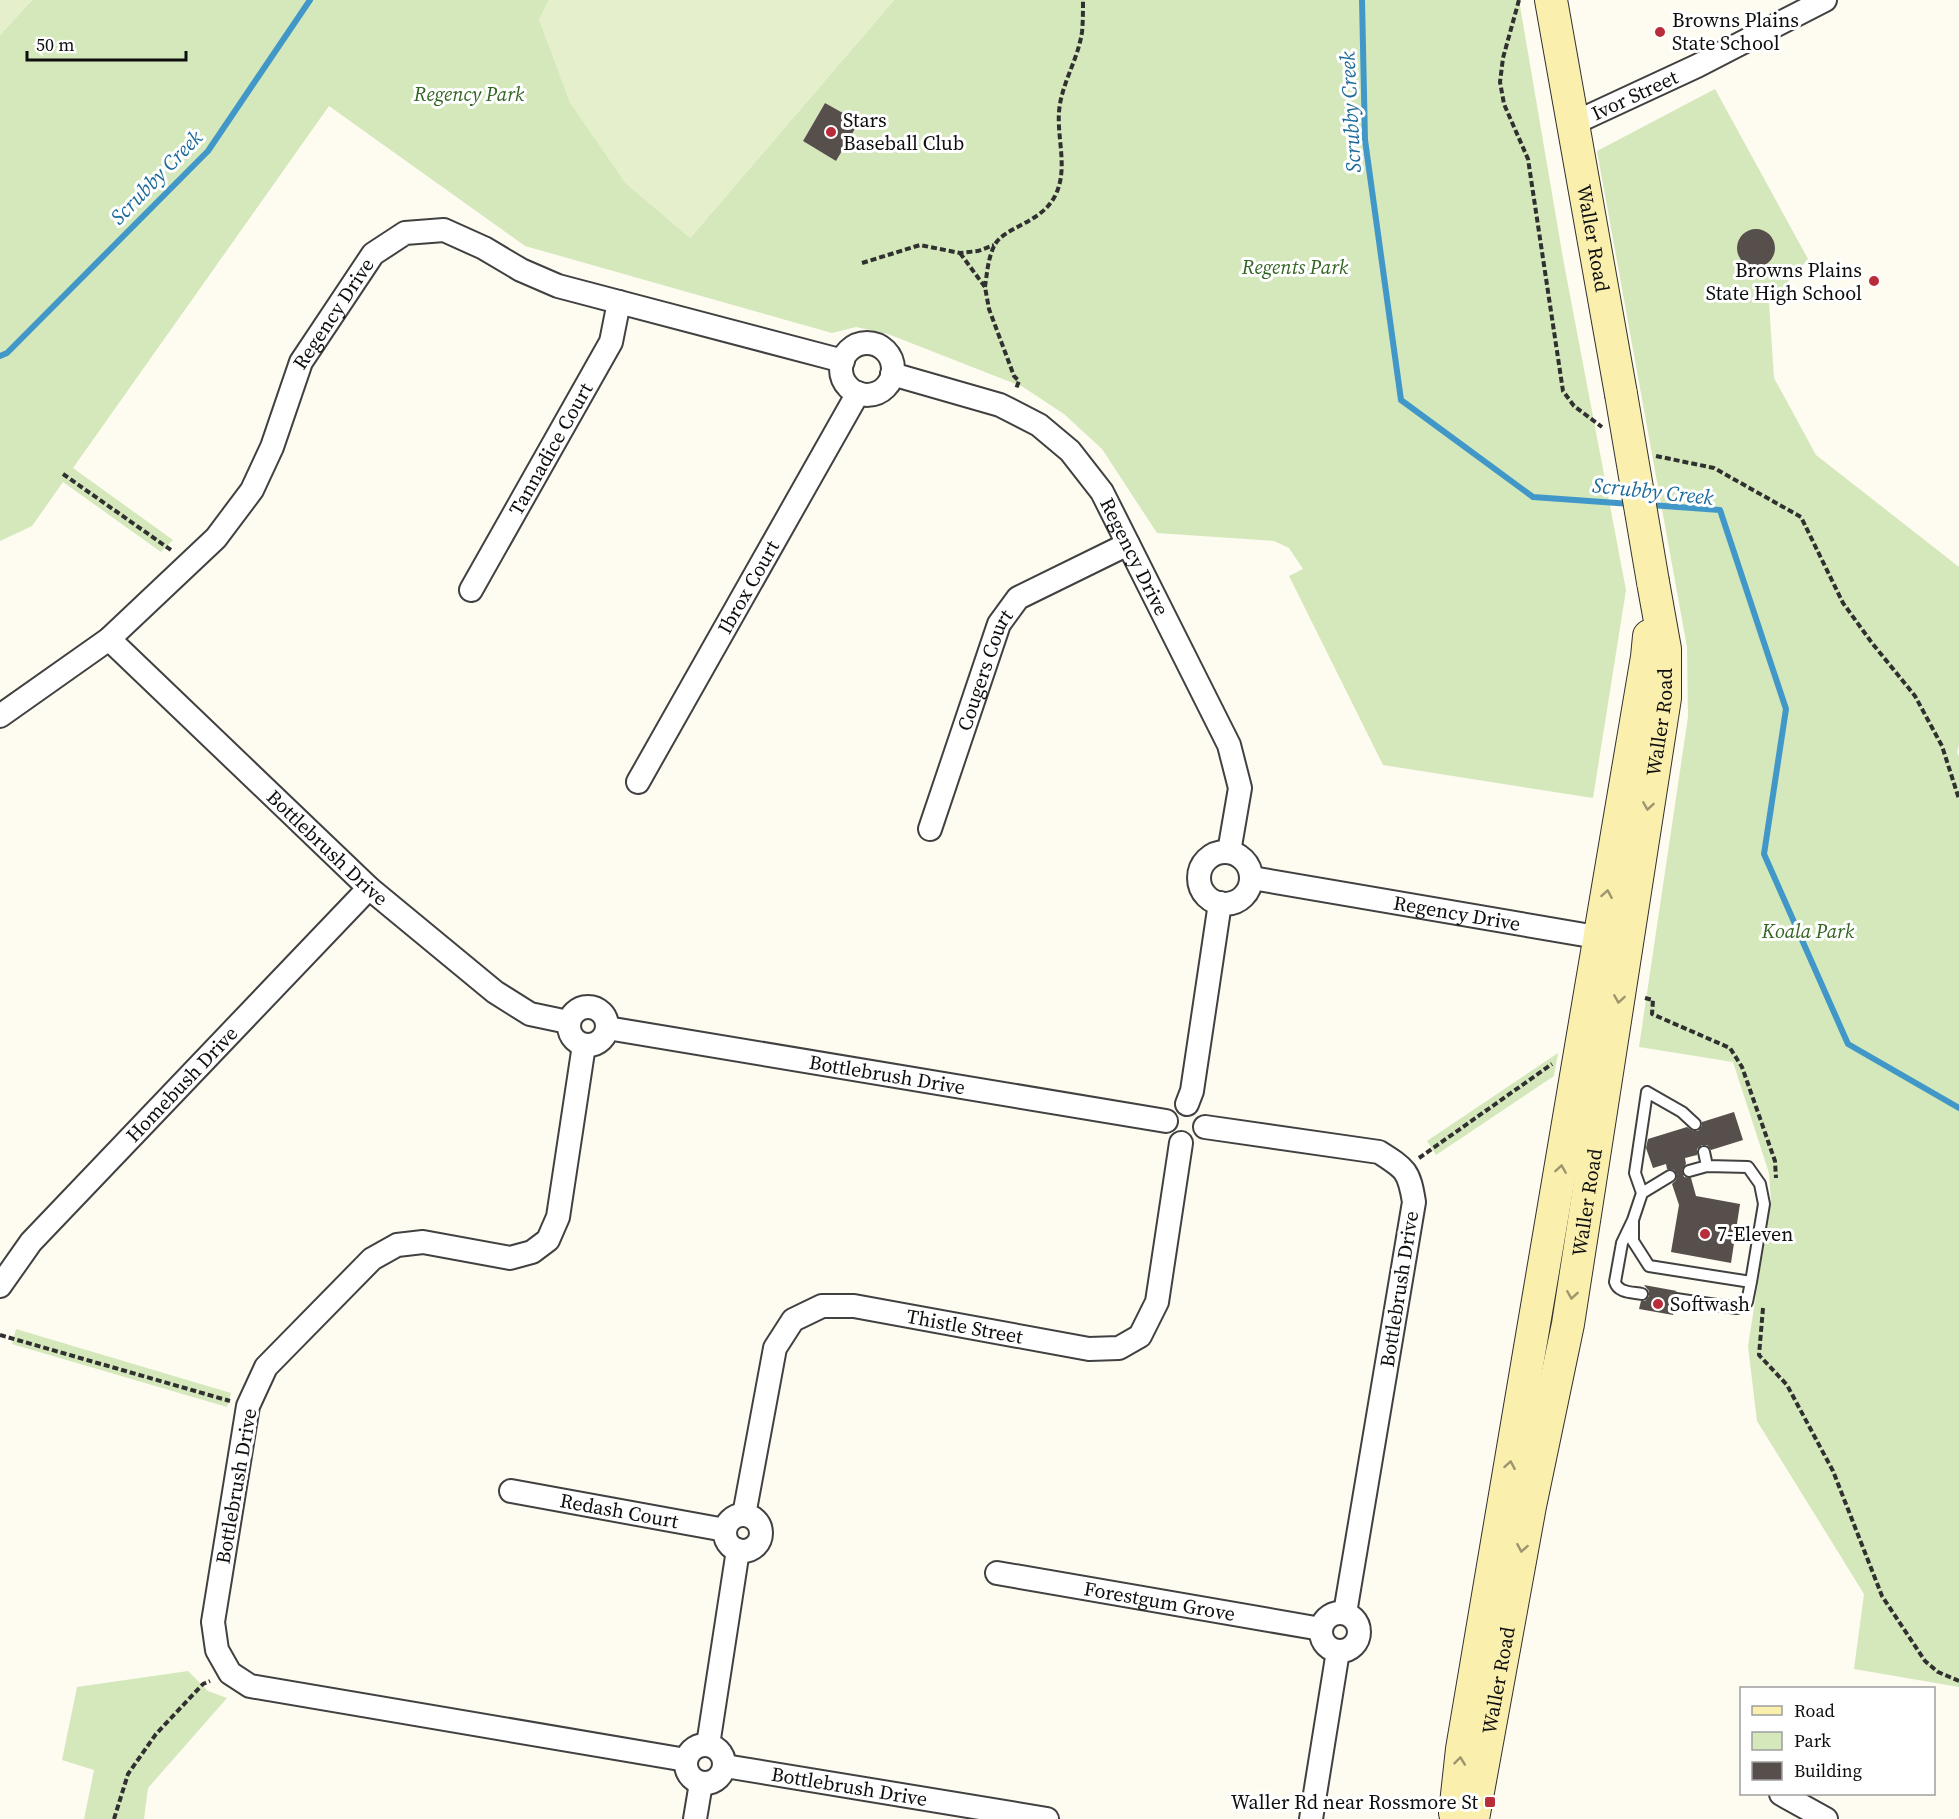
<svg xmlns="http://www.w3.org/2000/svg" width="1959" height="1819" font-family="'Source Serif 4',serif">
<rect width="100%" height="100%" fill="#fefbf0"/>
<path fill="#d4e8bb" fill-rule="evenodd" d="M32 0H549L539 20 690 238 894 0H1519L1564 264 1626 590 1593 798 1383 765 1289 576 1303 569 1289 548 1274 541 1157 533 1102 449 1064 414 1023 387 888 334 856 327 832 333 525 246 329 106 73 468 173 540 161 552 63 482 32 526 0 541V35ZM825 103 859 122 836 161 803 141Z
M1715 89 1808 259 1769 303 1774 378 1816 455 1959 567V745L1957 753 1959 756V1687L1854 1669 1864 1594 1757 1421 1748 1346 1771 1201 1769 1173 1733 1062 1639 1047 1688 717 1687 647 1597 151Z
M1558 1053 1554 1076 1436 1155 1427 1141Z
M16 1329 231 1393 227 1407 12 1344Z
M188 1671 208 1691 227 1698 148 1788 144 1819H84L94 1770 62 1760 77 1687Z"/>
<path fill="#e5efcc" d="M0 0H32L0 35Z
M549 0H894L690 238 626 184 570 103 539 20Z"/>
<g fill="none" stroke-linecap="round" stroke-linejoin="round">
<path stroke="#4198c8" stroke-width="6" d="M1362 0 1365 140 1401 400 1533 497 1631 504
M0 356 7 353 208 151 310 0
M1650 505 1720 510 1786 709 1764 854 1848 1044 1959 1108"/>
</g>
<path fill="#564f4b" d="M825 103 859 122 836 161 803 141Z
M1737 248a19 19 0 1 1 38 0a19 19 0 1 1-38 0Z
M1734 1112 1743 1140 1711 1150 1707 1145H1702L1697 1149V1155L1685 1158 1686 1164 1682 1170 1684 1177 1691 1178 1696 1196 1740 1204 1731 1263 1671 1252 1679 1205 1672 1184 1676 1180 1677 1175 1674 1170 1667 1169 1666 1164 1653 1168 1646 1148 1648 1139 1687 1127 1693 1131H1698L1702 1126V1122Z
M1644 1285 1677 1291 1671 1294 1669 1297V1302L1675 1306 1673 1315 1639 1309 1641 1301H1645L1649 1296V1291Z"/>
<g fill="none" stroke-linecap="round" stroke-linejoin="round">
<g stroke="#414141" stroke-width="14">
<path id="lane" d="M1689 1171 1707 1166 1704 1152
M1642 1193 1635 1173 1647 1092 1682 1112 1695 1124
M1633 1220V1241L1649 1266 1751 1282 1764 1204 1760 1184 1748 1167 1707 1166
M1642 1294C1632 1292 1618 1293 1615 1282L1622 1243 1633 1220 1642 1193 1670 1176
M1676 1299 1737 1308 1747 1302 1751 1282"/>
</g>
<g stroke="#414141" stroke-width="26">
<g id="street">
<path id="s1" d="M1572 124 1697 66 1825 0"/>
<circle cx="867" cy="369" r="26"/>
<path id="s2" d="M892 374 1000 405 1039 425 1070 451 1102 492 1229 745 1240 788 1229 852"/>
<path id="s3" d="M471 590 611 342 619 302"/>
<path id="s4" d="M109 639 369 888 495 992 530 1014 568 1022"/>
<path id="s5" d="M0 716 109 639 216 538 252 490 272 447 301 362 373 254 405 233 444 230 484 248 521 270 558 286 843 361"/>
<path id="s6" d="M638 782 858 393"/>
<path id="s7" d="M930 829 999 624 1018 598 1128 544"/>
<circle cx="1225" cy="878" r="26"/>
<path id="s8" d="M1252 878 1614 940"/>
<circle cx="588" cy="1026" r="19"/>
<path id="s9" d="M607 1028 1166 1121"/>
<path d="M584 1045 558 1217 548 1240 532 1252 510 1258 423 1242 397 1245 372 1259 266 1367 248 1406 213 1622 217 1650 230 1673 250 1686 686 1760"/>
<path d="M1187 1104 1192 1091 1220 903"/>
<path d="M1205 1127 1379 1152C1406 1169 1409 1171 1414 1202L1345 1613"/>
<path id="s10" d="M0 1286 31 1242 369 888"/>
<path id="s11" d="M511 1491 725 1530"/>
<path id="s12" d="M744 1515 775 1348 793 1320 822 1306H854L1089 1349 1119 1348 1140 1336 1157 1302 1181 1143"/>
<circle cx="743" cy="1533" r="18"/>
<path id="s13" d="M997 1573 1321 1629"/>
<circle cx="1340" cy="1632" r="19"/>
<circle cx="705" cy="1764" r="19"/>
<path d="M708 1745 738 1550"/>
<path id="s14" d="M725 1766 1047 1819"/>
<path d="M1781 1794 1826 1819"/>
<path d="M695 1819 701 1783"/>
<path d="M1311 1819 1338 1651"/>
</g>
</g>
<g stroke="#303030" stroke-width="34">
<g id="secondary">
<path id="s15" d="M1551 0 1621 394"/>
<path d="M1455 1813 1462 1749 1647 657 1649 636"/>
<path id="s16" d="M1473 1819 1530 1506 1568 1324 1665 698V649L1653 582"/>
</g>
</g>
<path stroke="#303030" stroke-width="4" stroke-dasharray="6 3" stroke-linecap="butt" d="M1519 0 1503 58 1500 82 1504 104 1528 159 1563 391 1574 406 1602 427
M960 253 985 287 989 309 1014 376 1019 381 1016 389
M862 263 920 245 960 253 978 251 994 245
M985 287C987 273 988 259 994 246 1004 226 1042 224 1056 194 1068 168 1057 139 1059 112 1061 84 1078 60 1082 32 1083 22 1083 11 1083 0
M1656 456 1714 468 1801 517 1843 603 1872 643 1915 696 1942 746 1959 799
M63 474 171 550
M1645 998 1653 1000 1652 1014 1730 1048 1742 1067 1775 1161 1776 1178
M1419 1158 1552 1064
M1763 1308 1759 1355 1787 1385 1833 1471 1882 1596 1925 1661 1938 1672 1959 1681
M0 1335 230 1401
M114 1819 128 1774 156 1734 203 1684 210 1681"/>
<use href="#lane" stroke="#fff" stroke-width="10"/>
<use href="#street" stroke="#fff" stroke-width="22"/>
<use href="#secondary" stroke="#fbefae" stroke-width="32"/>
<g stroke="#303030" stroke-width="34" stroke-linecap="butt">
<path id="secondary-bridge" d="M1621 394 1653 582"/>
</g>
<use href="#secondary-bridge" stroke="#fbefae" stroke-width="32"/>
</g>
<defs><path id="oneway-chevron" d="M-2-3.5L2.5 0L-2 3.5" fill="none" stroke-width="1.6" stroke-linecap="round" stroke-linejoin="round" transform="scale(1.5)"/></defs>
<g stroke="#9c956e">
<use href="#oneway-chevron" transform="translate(1648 806) rotate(99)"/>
<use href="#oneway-chevron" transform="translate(1607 894) rotate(-80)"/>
<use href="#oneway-chevron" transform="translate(1619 999) rotate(99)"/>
<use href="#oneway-chevron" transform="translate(1561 1169) rotate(-81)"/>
<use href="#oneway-chevron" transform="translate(1572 1295) rotate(99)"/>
<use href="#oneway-chevron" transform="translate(1510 1465) rotate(-80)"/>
<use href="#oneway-chevron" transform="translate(1522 1548) rotate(100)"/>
<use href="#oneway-chevron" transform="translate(1460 1761) rotate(-84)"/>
</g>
<g fill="#b92c39" stroke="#fff" stroke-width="2">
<circle cx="1660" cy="32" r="6"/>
<circle cx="831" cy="132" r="6"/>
<circle cx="1874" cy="281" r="6"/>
<circle cx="1705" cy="1234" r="6"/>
<circle cx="1658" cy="1304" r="6"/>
<rect x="1484" y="1796" width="12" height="12" rx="3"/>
</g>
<g text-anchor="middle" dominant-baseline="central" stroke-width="6" stroke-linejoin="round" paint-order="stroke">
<g font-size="20" fill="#0e0e0e" stroke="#fff" text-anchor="start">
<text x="1672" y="20">Browns Plains<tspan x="1672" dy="23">State School</tspan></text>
<text x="843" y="120">Stars<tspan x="843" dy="23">Baseball Club</tspan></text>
<text x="1862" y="270" text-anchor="end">Browns Plains<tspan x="1862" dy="23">State High School</tspan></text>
<text x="1717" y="1234">7-Eleven</text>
<text x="1670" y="1304">Softwash</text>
<text x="1478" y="1802" text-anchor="end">Waller Rd near Rossmore St</text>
</g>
<g font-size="20" font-style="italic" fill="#326421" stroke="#fff">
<text x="469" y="94">Regency Park</text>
<text x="1295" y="267">Regents Park</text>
<text x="1808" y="931">Koala Park</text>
</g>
<g font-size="20" fill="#0e0e0e" stroke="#fff">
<text stroke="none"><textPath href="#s1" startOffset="69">Ivor Street</textPath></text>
<text stroke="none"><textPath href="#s15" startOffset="242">Waller Road</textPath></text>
<text stroke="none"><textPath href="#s5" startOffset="536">Regency Drive</textPath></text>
<text stroke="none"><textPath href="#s3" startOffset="162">Tannadice Court</textPath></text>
<text stroke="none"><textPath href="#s2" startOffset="321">Regency Drive</textPath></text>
<text stroke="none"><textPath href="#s6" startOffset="224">Ibrox Court</textPath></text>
<text stroke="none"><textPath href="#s7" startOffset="168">Cougers Court</textPath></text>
<text stroke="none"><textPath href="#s16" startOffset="1113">Waller Road</textPath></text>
<text stroke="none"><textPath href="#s4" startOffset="302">Bottlebrush Drive</textPath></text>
<text stroke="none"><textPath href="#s8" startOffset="208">Regency Drive</textPath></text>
<text stroke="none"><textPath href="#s9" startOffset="284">Bottlebrush Drive</textPath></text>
<text stroke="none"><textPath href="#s10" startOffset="272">Homebush Drive</textPath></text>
<text stroke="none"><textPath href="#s16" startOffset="627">Waller Road</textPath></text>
<text transform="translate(1399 1289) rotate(-81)">Bottlebrush Drive</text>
<text stroke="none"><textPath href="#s12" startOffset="380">Thistle Street</textPath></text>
<text transform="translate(236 1486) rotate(-80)">Bottlebrush Drive</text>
<text stroke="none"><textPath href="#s11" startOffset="110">Redash Court</textPath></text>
<text stroke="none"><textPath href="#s13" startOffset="165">Forestgum Grove</textPath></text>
<text stroke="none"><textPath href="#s16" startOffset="141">Waller Road</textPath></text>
<text stroke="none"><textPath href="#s14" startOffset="126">Bottlebrush Drive</textPath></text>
</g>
<g font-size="21" font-style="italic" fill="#1c6a9b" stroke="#fff">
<text transform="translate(1350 112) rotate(-93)">Scrubby Creek</text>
<text transform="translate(156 177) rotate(-46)">Scrubby Creek</text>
<text transform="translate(1653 491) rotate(6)">Scrubby Creek</text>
</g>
</g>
<rect x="1740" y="1687" width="195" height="108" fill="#ffffff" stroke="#9f9f9f" stroke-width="1.5"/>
<rect x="1752" y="1706" width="30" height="9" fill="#fbefae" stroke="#9f9f9f" stroke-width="1.5"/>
<text x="1794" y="1717" font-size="18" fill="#0e0e0e">Road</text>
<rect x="1752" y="1732" width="30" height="18" fill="#d4e8bb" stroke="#9f9f9f" stroke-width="1.5"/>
<text x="1794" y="1747" font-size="18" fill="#0e0e0e">Park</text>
<rect x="1752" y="1762" width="30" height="18" fill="#564f4b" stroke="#9f9f9f" stroke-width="1.5"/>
<text x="1794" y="1777" font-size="18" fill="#0e0e0e">Building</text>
<path d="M27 51v9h159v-9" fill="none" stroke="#0e0e0e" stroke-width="3"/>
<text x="36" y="51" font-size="18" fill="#0e0e0e" stroke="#ffffff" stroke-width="4.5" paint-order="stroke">50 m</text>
</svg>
